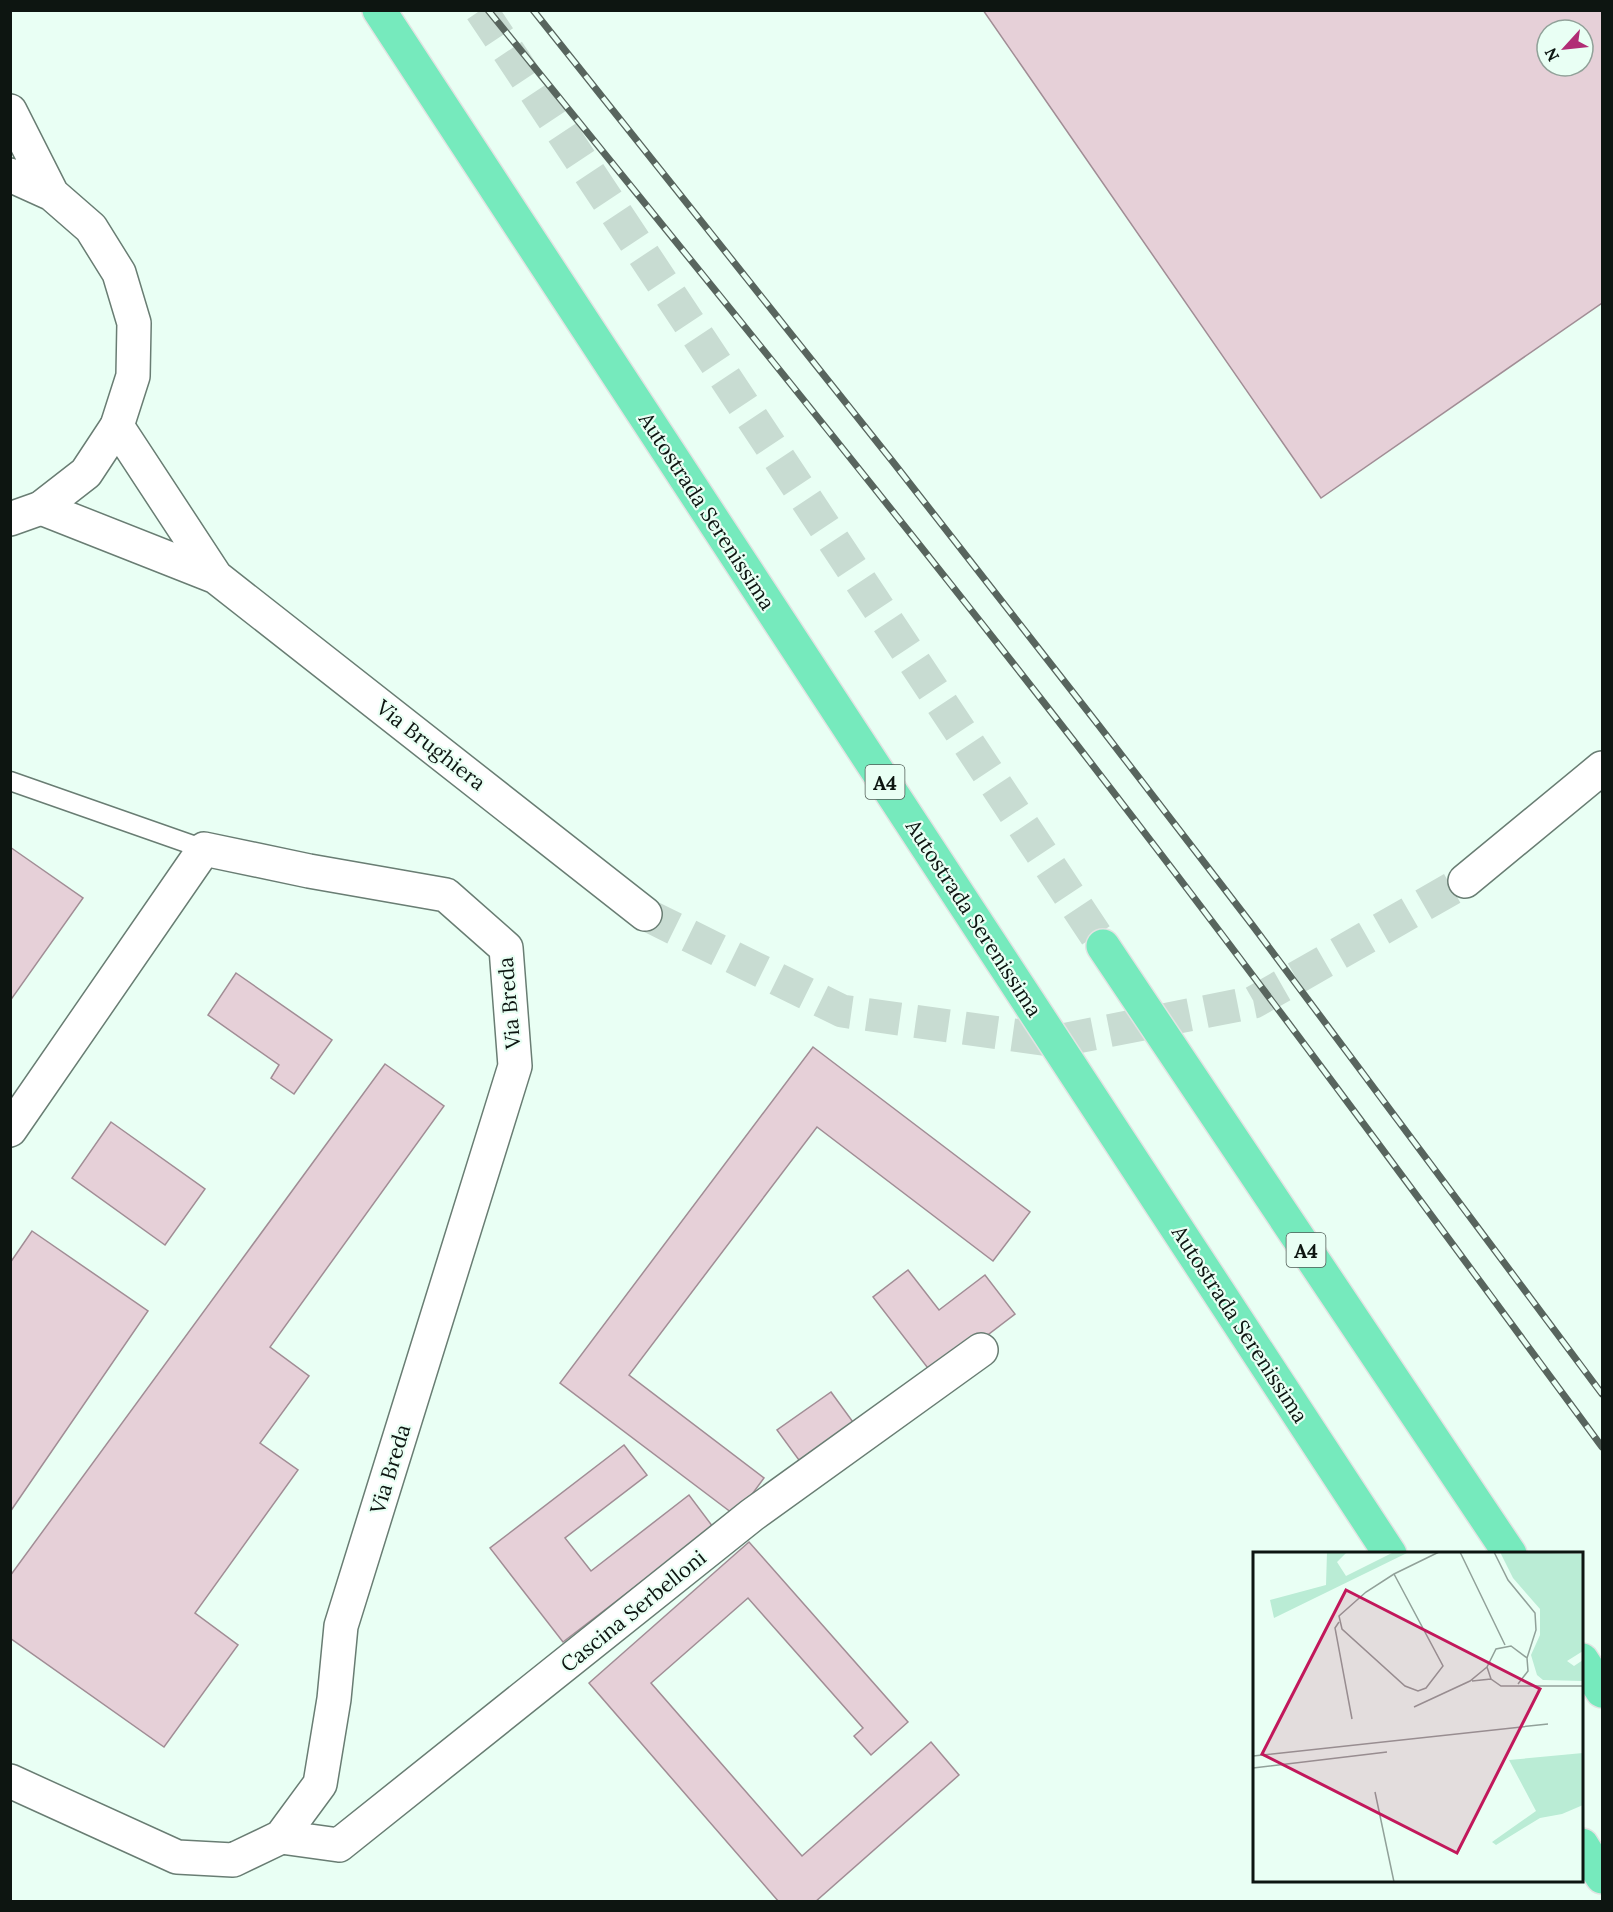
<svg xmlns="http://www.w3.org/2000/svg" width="1613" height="1912" font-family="Lora,serif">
<rect width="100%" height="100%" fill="#e9fff4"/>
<path fill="#e6d0d8" stroke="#a18d95" stroke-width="1.5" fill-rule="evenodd" d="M983 10H1602V303L1321 498ZM1547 30H1583V66H1547Z
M10 847 83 898 10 1001Z
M236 973 332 1040 294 1094 271 1078 279 1065 208 1015Z
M813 1047 1030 1212 993 1261 817 1127 629 1375 764 1478 736 1516 560 1383Z
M385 1064 444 1106 270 1347 309 1376 260 1443 298 1470 195 1613 238 1645 164 1747 10 1638V1576Z
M111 1122 205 1189 165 1245 72 1178Z
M32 1231 148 1311 10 1512V1263Z
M908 1270 939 1310 985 1275 1015 1314 934 1376 873 1297Z
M831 1392 861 1433 807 1471 777 1430Z
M624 1445 647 1475 565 1538 591 1571 689 1495 713 1527 563 1642 490 1548Z
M749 1542 908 1722 871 1755 854 1736 863 1728 748 1598 651 1683 802 1856 931 1742 959 1775 815 1902H779L589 1683Z"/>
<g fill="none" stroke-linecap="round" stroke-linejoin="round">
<path stroke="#c8dcd2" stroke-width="33" stroke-dasharray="33 16" stroke-linecap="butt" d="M645 914 842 1011 1057 1041 1254 1002 1465 881"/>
<path stroke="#c8dcd2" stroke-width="33" stroke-dasharray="33 16" stroke-linecap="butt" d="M481 10 1103 946"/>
<g stroke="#697d73" stroke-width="21">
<path id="service" d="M10 781 204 849"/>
</g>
<g stroke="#697d73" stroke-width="36">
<path id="minor" d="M117 426 216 577
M41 508 216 577 645 914
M1465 881 1602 768
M10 1130 204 849 309 871 446 895 506 948 515 1066 341 1626 334 1699 320 1784 281 1837 233 1860 177 1857 10 1781
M281 1837 339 1845 752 1515 981 1350"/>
</g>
<g stroke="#697d73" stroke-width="36">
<path id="tertiary" d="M10 111 52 194
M10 175 52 194 91 228 119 273 134 323 133 376 117 426 86 473 41 508 10 519"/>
</g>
<g stroke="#e2e3e2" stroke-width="36">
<path id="motorway" d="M379 10 1390 1554
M1103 946 1510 1554
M1582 1660 1602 1691
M1582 1845 1602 1877"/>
</g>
<use href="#service" stroke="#fff" stroke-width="18"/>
<use href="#minor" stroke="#fff" stroke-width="33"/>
<use href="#tertiary" stroke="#fff" stroke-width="33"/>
<use href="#motorway" stroke="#76eabd" stroke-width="33"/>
<g stroke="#58655e" stroke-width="7">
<path id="rail" d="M488 10C686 254 884 497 1077 745 1256 976 1429 1212 1602 1447
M533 10 893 462 1100 727 1253 926 1602 1394"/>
</g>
<use href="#rail" stroke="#e9fff4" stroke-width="4.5" stroke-dasharray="14" stroke-linecap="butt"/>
</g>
<g text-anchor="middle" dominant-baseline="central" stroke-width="4.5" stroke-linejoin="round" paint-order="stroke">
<g fill="#e9fff4" stroke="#4f5b55" stroke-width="1.5">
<rect x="865.5" y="765" width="39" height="34" rx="4.5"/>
<rect x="1286.5" y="1233" width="39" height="34" rx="4.5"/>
</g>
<g font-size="20" font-weight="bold" fill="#0d1511">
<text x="885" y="782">A4</text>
<text x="1306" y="1250">A4</text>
</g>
<g font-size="21" fill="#0d1511" stroke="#e9fff4">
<text transform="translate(707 511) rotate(57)">Autostrada Serenissima</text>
<text transform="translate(431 745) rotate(38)">Via Brughiera</text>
<text transform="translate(974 918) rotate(57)">Autostrada Serenissima</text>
<text transform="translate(509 1003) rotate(-95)">Via Breda</text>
<text transform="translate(1240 1324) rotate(57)">Autostrada Serenissima</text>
<text transform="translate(390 1469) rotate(-73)">Via Breda</text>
<text transform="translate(633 1611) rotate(-39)">Cascina Serbelloni</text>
</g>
</g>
<g transform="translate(1253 1552)">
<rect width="330" height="330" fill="#e9fff4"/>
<path d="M247 0 330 2V99L314 109 321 114 330 108V129L290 128 284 123 278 103 287 83V57L260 26ZM330 201V253L309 262 287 266 243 293 239 290 283 259 256 208Z" fill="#baecd5"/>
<path d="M74 0H94L84 10 93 24 141 0H156L21 66 17 48 73 33Z" fill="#baecd5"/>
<path fill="none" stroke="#91a199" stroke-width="1.5" d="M207 0 252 93M241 0 255 28 282 61 283 78 274 106M141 22 190 114 173 136 165 139 152 134 89 77 86 64 113 40 141 22 186 0M86 70 82 76 99 167M219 129 238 127M265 132 275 119 274 106 258 94 243 97 234 115 238 127 248 134H330M161 155 217 129 234 115M0 204 295 172M0 216 134 200M122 240 141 330"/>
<path fill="#c2185b" fill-opacity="0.15" stroke="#c2185b" stroke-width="3" d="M93 38 287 137 204 301 9 202Z"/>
<rect width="330" height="330" fill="none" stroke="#0d1511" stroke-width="3"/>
</g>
<rect width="1613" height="1912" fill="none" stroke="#0d1511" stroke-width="24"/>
<g transform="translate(1565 48) rotate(243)"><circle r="28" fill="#e9fff4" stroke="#91a199" stroke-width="1.5"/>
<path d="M0-4.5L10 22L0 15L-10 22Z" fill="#b12d75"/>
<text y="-9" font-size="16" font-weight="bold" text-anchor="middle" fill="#0d1511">N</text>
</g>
</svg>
